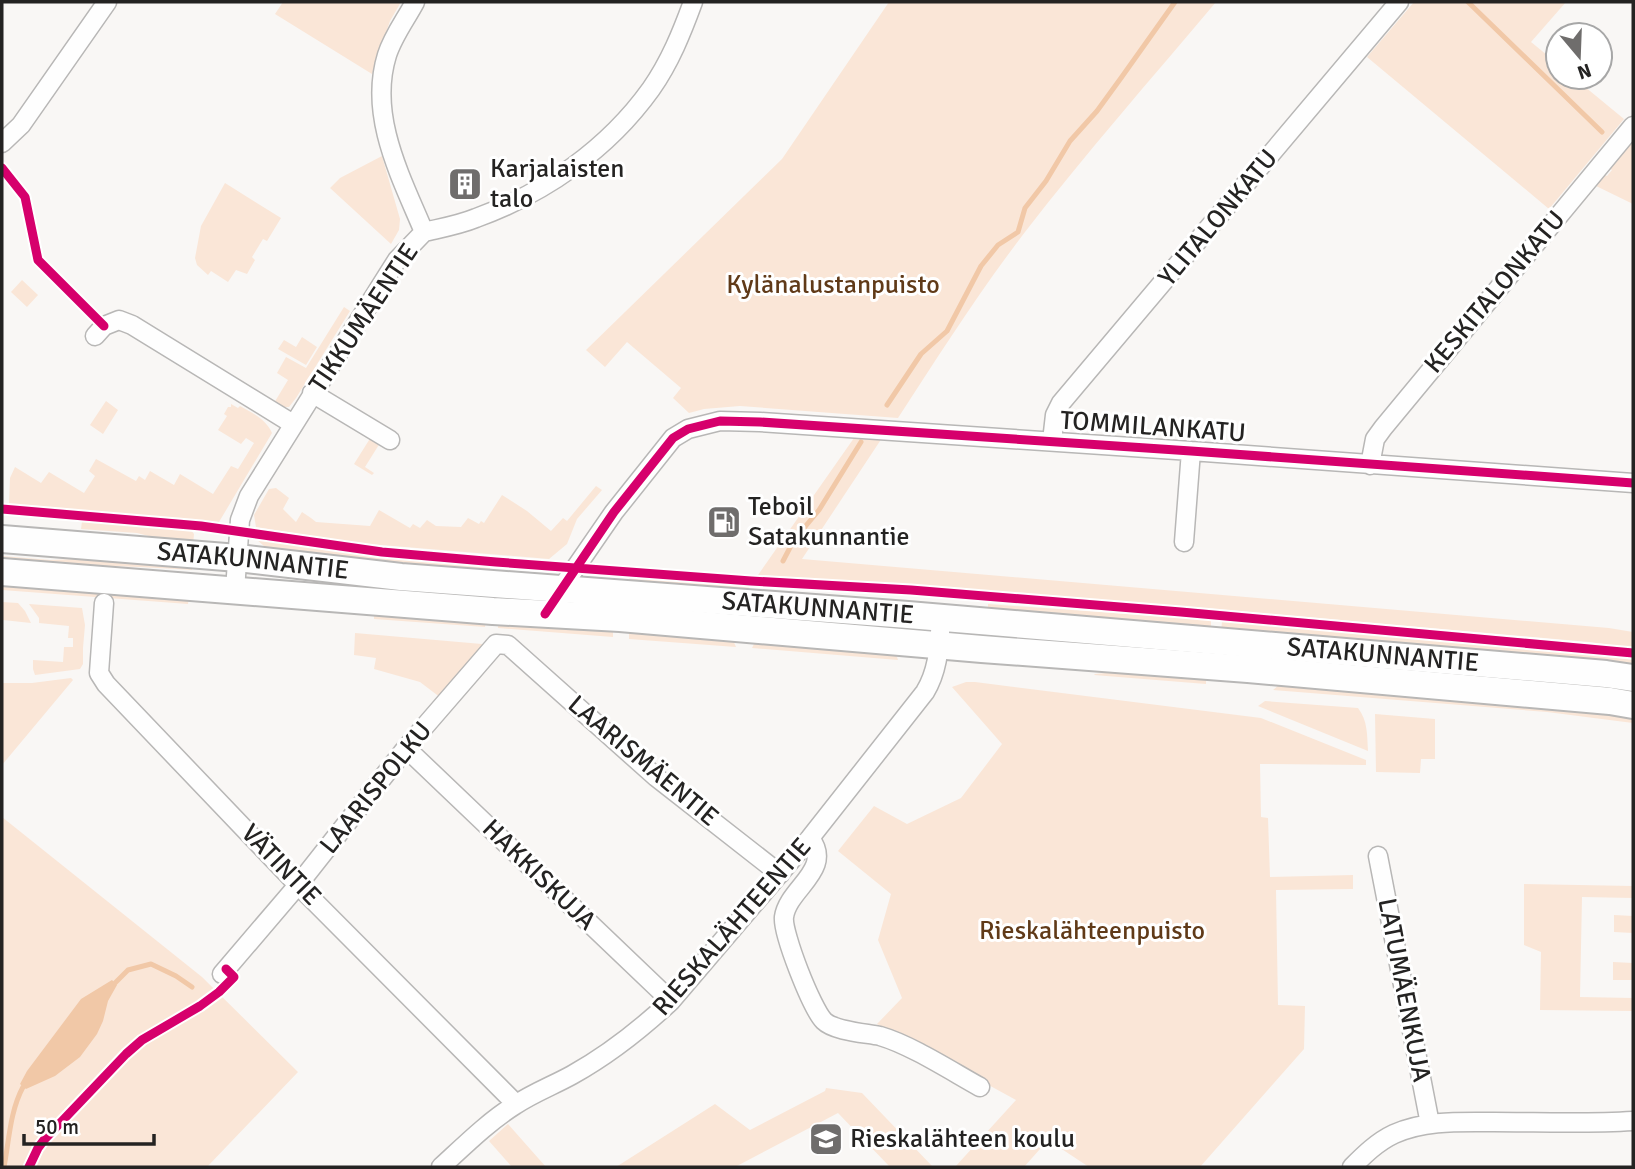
<svg xmlns="http://www.w3.org/2000/svg" width="1635" height="1169" font-family="Signika,sans-serif">
<rect width="100%" height="100%" fill="#f9f7f5"/>
<path fill="#fae6d7" d="M283 2H401L390 21 372 74 275 14Z
M889 2H1216C1152 78 1086 153 1025 232 979 292 939 355 898 418L740 406 704 409 689 413 673 398 681 388 627 342 605 367 586 350 782 159Z
M1414 2H1566L1531 42 1558 64V77H1573L1624 119 1549 209 1367 57Z
M1633 138V204L1594 185 1603 174 1607 176 1612 170 1609 168Z
M382 156 400 219 399 230 391 244 330 188 340 178Z
M225 183 281 218 267 241 263 239 252 257 255 260 247 274 236 270 228 282 211 271 208 275 197 265 195 258 201 226Z
M22 280 38 295 27 307 11 292Z
M344 307 350 311 296 398 289 407H283L274 403 288 380 277 373 286 357 306 368Z
M302 337 317 347 306 365 278 349 284 340 296 347Z
M106 401 118 410 103 434 90 425Z
M231 404 238 408 240 406C252 413 266 419 272 433L219 522 9 505 10 478 15 467 41 483 49 472 84 493 95 476 89 471 96 459 136 481 139 476 145 480 150 471 174 485 180 474 213 494 231 466 238 469 254 443 246 438 241 444 218 430 227 416 224 414 228 407H231Z
M371 437 380 443 365 467 374 473 372 475 354 464Z
M854 438H882L802 559 1609 628 1633 632V648L1589 642 1216 609 938 587 758 575Z
M596 486 602 490 577 519 567 544 549 559 357 543 256 527 254 515 269 489 276 488 289 498 283 509 296 522 302 512 311 518 316 522 370 526 379 510 410 528 413 524 420 528 427 520 436 526 461 527 468 518 479 524 481 521 484 523 502 495 527 511 551 531 563 518 567 521Z
M82 521 191 530 194 534 193 545 177 543 137 533 81 529Z
M256 539 384 558 490 566V575L273 552 264 546Z
M2 556 50 560 105 558 192 563V570C128 565 65 566 2 562Z
M629 577 749 587 748 591 629 586Z
M2 583 189 596 188 604 2 590Z
M2 602 18 603 25 611 31 623 3 620 2 632Z
M29 604 82 608 85 625 83 648V664L80 669 35 675 33 669V660L63 662 64 647H73V638H68L69 626 39 623V618Z
M988 604 1211 620V632L988 615Z
M374 611 486 620 485 627 374 619Z
M498 621 613 629V637L498 628Z
M1222 621 1584 654 1633 660V670L1221 633Z
M629 632 733 640 736 647 629 639Z
M355 633 482 644 483 647 441 698 420 682 374 669 376 658 354 655Z
M758 640 893 653 897 657 898 660 752 648 754 644Z
M1125 671 1206 676V684L1094 675 1095 674Z
M71 678 73 680 2 765V683H32Z
M966 682H975L1261 718 1366 760V765H1364L1260 764 1261 817 1268 818 1270 877 1353 875V889L1276 890 1278 1005 1305 1006 1304 1049 1200 1167H1089L1048 1140 1024 1167H955L1016 1100 877 1024 902 998 878 940 891 894 838 851 874 806 907 824 961 798 1002 744 952 687Z
M1287 683 1633 714V723L1547 712 1273 690 1279 685Z
M1265 701 1358 708C1368 721 1367 735 1368 751L1258 706Z
M1375 714 1435 719V759H1421L1420 773 1376 772Z
M2 817 202 977 298 1072 207 1167H2Z
M1524 884 1633 886V898L1582 897 1580 997 1633 998V1011L1540 1010 1541 952 1524 945Z
M1614 915 1633 916V933L1614 932Z
M1613 962 1633 963V980H1613Z
M826 1088 862 1093 933 1167H890L838 1113 735 1167H616L715 1104 750 1130 825 1091Z
M508 1124 546 1167H512L489 1141Z"/>
<path fill="#f1c8a7" d="M112 980 117 985 108 1001 103 1021 97 1034 80 1057 55 1076 26 1089 20 1084 27 1071 81 999Z"/>
<g fill="none" stroke-linecap="round" stroke-linejoin="round">
<path stroke="#f1c8a7" stroke-width="5" d="M1468 2 1602 132
M887 405 921 354 947 331 981 266 998 245 1018 232 1025 208 1046 181 1070 141 1097 111 1121 78 1175 2
M783 561 794 540 819 510 861 442
M115 983 128 970 151 964 176 976 192 987
M4 1167C9 1141 10 1111 23 1087"/>
<g stroke="#b8b7b6" stroke-width="21">
<path id="street" d="M2 143 21 125 107 2
M424 232C441 228 459 225 476 218 545 193 608 149 651 89 670 62 682 32 693 2
M95 336 104 326 119 320 132 325 293 424
M312 393 390 440
M1052 441 1055 415 1061 403 1399 2
M1370 465 1375 439 1383 428 1633 126
M1184 542 1191 451
M235 590 240 520 249 496 385 279 397 260 424 232C401 177 368 116 387 55 393 36 406 19 415 2
M556 596 614 512 673 438 688 429 720 421 760 422 1191 451 1633 483
M104 603 99 673 106 684 298 885 516 1104
M406 748 671 1001
M810 838C834 870 788 888 784 917 782 933 812 1009 824 1021 834 1031 865 1033 880 1036 911 1045 951 1071 980 1087
M1378 856 1430 1124
M222 974 298 885 406 748 496 644 508 645 656 777 780 874
M441 1167C465 1145 488 1122 515 1105 533 1093 554 1085 572 1075 608 1055 641 1029 671 1001L810 838 925 692C939 669 939 644 941 619
M1352 1167C1364 1155 1377 1142 1394 1134 1425 1120 1460 1122 1494 1122 1540 1122 1587 1124 1633 1121"/>
</g>
<g stroke="#b8b7b6" stroke-width="30">
<g id="secondary">
<path id="s1" d="M2 539 238 558 401 577 908 615 1606 674 1633 678"/>
<path d="M2 572 493 611 620 618 982 649 1248 669 1610 701 1633 705"/>
</g>
</g>
<use href="#street" stroke="#fefefe" stroke-width="18"/>
<use href="#secondary" stroke="#fefefe" stroke-width="26"/>
<g stroke="#fff" stroke-width="13">
<path id="cycleway" d="M2 168 25 197 38 260 104 326
M2 509 201 526 382 552 496 562 751 581 911 590 1181 612 1633 653
M545 614 614 512 673 438 688 429 720 421 760 422 1191 451 1633 483
M29 1167 38 1148 44 1140 126 1054 142 1040 200 1006 219 992 234 977 226 969"/>
</g>
<use href="#cycleway" stroke="#d6006c" stroke-width="9"/>
</g>
<defs>
<g id="building-square" transform="scale(1.75)"><rect x="-9" y="-9" width="18" height="18" rx="4" fill="#6f6d6c" stroke="#fff"/><path d="M-4-6H4V6H1V3H-1V6H-4ZM-2.5-4.3h1.7v1.8h-1.7ZM.8-4.3h1.7v1.8H.8ZM-2.5-1h1.7V.8h-1.7ZM.8-1h1.7V.8H.8Z" fill="#fff"/></g>
<g id="fuel-square" transform="scale(1.75)"><rect x="-9" y="-9" width="18" height="18" rx="4" fill="#6f6d6c" stroke="#fff"/><path d="M-5.5-6h7V0h2V4h1.3V-2.5L3-4.5l.8-.8L6-3V5H2.5V1h-1V6h-7ZM-4.2-4.7v3.2H.2V-4.7Z" fill="#fff"/></g>
<g id="school-square" transform="scale(1.75)"><rect x="-9" y="-9" width="18" height="18" rx="4" fill="#6f6d6c" stroke="#fff"/><path d="M0-5L7-2L0 1L-7-2ZM-4 1L0 2.5L4 1V4Q0 6-4 4Z" fill="#fff"/></g>
</defs>
<g fill-rule="evenodd">
<use href="#building-square" x="465" y="184"/>
<use href="#fuel-square" x="724" y="522"/>
<use href="#school-square" x="826" y="1139"/>
</g>
<g text-anchor="middle" dominant-baseline="central" stroke-width="6" stroke-linejoin="round" paint-order="stroke">
<g font-size="26" fill="#242322" stroke="#fff" text-anchor="start">
<text x="490" y="169">Karjalaisten<tspan x="490" dy="30">talo</tspan></text>
<text x="748" y="507">Teboil<tspan x="748" dy="30">Satakunnantie</tspan></text>
<text x="850" y="1139">Rieskalähteen koulu</text>
</g>
<g font-size="26" fill="#242322" stroke="#fff">
<text transform="translate(1218 218) rotate(-50)">YLITALONKATU</text>
<text transform="translate(1495 292) rotate(-50)">KESKITALONKATU</text>
<text transform="translate(364 318) rotate(-56)">TIKKUMÄENTIE</text>
<text transform="translate(1153 427) rotate(4)">TOMMILANKATU</text>
<text stroke="none"><textPath href="#s1" startOffset="252">SATAKUNNANTIE</textPath></text>
<text stroke="none"><textPath href="#s1" startOffset="819">SATAKUNNANTIE</textPath></text>
<text stroke="none"><textPath href="#s1" startOffset="1386">SATAKUNNANTIE</textPath></text>
<text transform="translate(643 761) rotate(40)">LAARISMÄENTIE</text>
<text transform="translate(376 788) rotate(-51)">LAARISPOLKU</text>
<text transform="translate(281 865) rotate(46)">VÄTINTIE</text>
<text transform="translate(539 875) rotate(44)">HAKKISKUJA</text>
<text transform="translate(732 927) rotate(-49)">RIESKALÄHTEENTIE</text>
<text transform="translate(1404 990) rotate(79)">LATUMÄENKUJA</text>
</g>
<g font-size="26" fill="#603a18" stroke="#fff">
<text x="833" y="285">Kylänalustanpuisto</text>
<text x="1092" y="931">Rieskalähteenpuisto</text>
</g>
</g>
<rect width="1635" height="1169" fill="none" stroke="#242322" stroke-width="7"/>
<g transform="translate(1579 56) rotate(161)"><circle r="33" fill="#ffffff" stroke="#a7a7a7" stroke-width="2"/>
<path d="M0-5L12 26L0 18L-12 26Z" fill="#6f6d6c"/>
<text y="-10" font-size="19" font-weight="bold" text-anchor="middle" fill="#242322">N</text>
</g>
<path d="M24 1134v10h130v-10" fill="none" stroke="#242322" stroke-width="3.5"/>
<text x="35" y="1134" font-size="21" fill="#242322" stroke="#ffffff" stroke-width="5" paint-order="stroke">50 m</text>
</svg>
